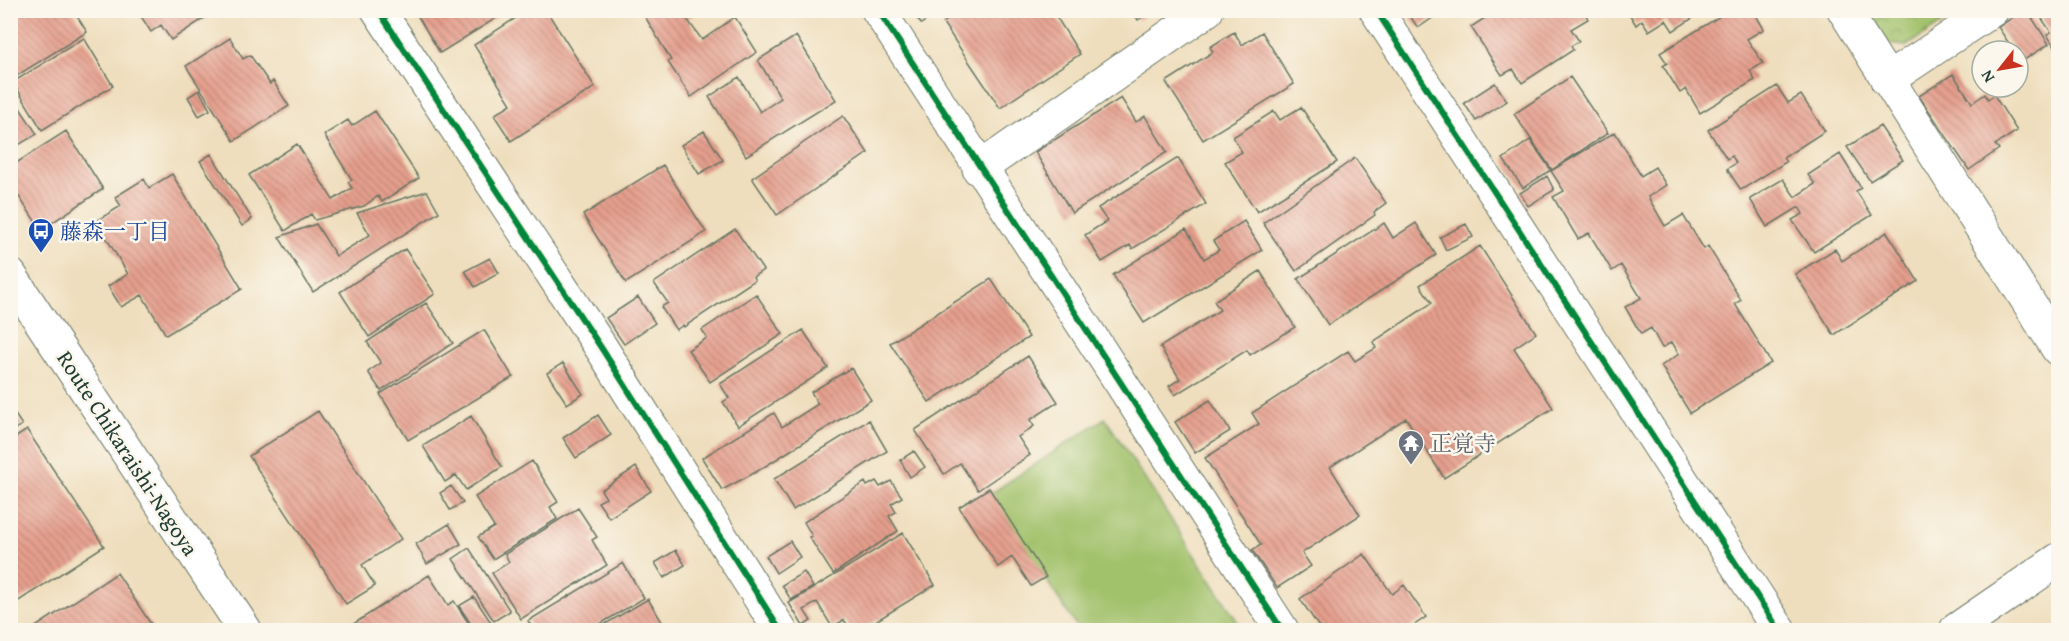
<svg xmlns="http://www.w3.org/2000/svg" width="2069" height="641" font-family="'Gentium Book Plus','Noto Serif JP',serif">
<defs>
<pattern id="park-crowns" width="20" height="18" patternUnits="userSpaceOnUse" patternTransform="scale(1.5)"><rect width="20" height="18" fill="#a1c16a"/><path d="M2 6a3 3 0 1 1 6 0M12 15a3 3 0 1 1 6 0" fill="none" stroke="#839e58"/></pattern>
<pattern id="building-back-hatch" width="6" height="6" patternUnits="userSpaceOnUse" patternTransform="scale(1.5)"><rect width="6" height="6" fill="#e69f8d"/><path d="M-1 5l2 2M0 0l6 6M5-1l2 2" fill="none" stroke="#ba8374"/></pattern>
</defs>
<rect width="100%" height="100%" fill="#fbf7ec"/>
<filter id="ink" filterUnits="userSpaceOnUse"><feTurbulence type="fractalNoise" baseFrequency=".0167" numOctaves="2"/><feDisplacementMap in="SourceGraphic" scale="12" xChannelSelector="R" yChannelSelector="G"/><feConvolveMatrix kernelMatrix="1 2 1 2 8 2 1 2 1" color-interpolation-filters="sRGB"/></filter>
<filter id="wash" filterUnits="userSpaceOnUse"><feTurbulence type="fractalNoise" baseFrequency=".008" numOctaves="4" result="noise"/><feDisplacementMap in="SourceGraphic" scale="24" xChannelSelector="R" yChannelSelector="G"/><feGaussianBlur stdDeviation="1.35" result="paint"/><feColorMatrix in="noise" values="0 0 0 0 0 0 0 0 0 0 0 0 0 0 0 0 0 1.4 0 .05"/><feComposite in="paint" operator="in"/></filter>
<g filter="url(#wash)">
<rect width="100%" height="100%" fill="#efdebd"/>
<path fill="url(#park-crowns)" stroke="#607f4f" stroke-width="1.5" d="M1866 11H1961L1907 46 1888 44Z"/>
<path fill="#a1c16a" stroke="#607f4f" stroke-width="1.5" d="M1105 418 1243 630H1079L990 494Z"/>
<g id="blocks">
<path fill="url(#building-back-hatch)" d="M22 10H73L87 32 10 80V13L13 16Z
M137 10H217L171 40 161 25 151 32Z
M414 10H494L498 17 440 53Z
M528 10H546L595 87 511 141 494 115 511 104 474 45Z
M641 10H700L687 19 702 40 735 17 757 52 691 97 668 62 671 60Z
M911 10H941L921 24Z
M962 10H1052L1080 54 1000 108 943 23Z
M1132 10H1153L1138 20Z
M1406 10H1444L1418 28Z
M1497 10H1589L1585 13 1588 19 1571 29 1579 41 1571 46 1573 50 1522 83 1513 69 1502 75 1471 27Z
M1627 10H1705L1673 31 1666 20 1649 31 1642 20 1636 25Z
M1730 10H1753L1764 29 1747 39 1763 63 1750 71 1755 80 1700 113 1686 89 1680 93 1663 66 1667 63 1660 53Z
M2024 10H2027L2049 44 2021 62 2018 51H2014L1998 27Z
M2036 10H2058V45L2055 47 2047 35 2051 32Z
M1234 32 1242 45 1262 32 1294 84 1203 140 1166 82 1213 52 1210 47Z
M796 36 836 100 746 156 709 97 739 77 760 112 781 98 758 60Z
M84 38 113 86 42 130 13 82Z
M230 38 243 59 250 55 270 84 273 81 289 106 234 141 186 66Z
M1953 74 1972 103 1985 94 1988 99 1994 95 2017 131 1995 145 1999 149 1969 170 1919 96Z
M1570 77 1608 133 1552 170 1514 114Z
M1495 83 1507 101 1476 121 1464 103Z
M1777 86 1788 103 1801 95 1825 131 1783 158 1786 162 1741 190 1727 169 1736 163 1732 156 1727 159 1708 130Z
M199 90 210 110 199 116 188 97Z
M10 93 37 134 10 150Z
M1121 98 1136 122 1145 116 1167 152 1072 213 1035 152Z
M1301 107 1337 162 1257 212 1225 162 1242 152 1233 137 1274 111 1280 120Z
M375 111 419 178 382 202 378 196 364 206 315 220 311 214 285 231 249 175 297 144 333 200 352 188 348 182 352 180 324 135 348 120 352 126Z
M843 116 868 153 777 215 752 178Z
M1880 126 1903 160 1870 181 1847 147Z
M66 131 103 189 41 230 10 183V167Z
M704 131 723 160 699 174 681 145Z
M1615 132 1641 176 1655 167 1666 185 1648 197 1665 226 1683 215 1704 249 1708 246 1741 300 1735 304 1771 363 1690 413 1661 366 1679 354 1672 342 1662 348 1651 328 1641 334 1625 307 1641 298 1621 265 1612 271 1589 233 1578 239 1553 197 1564 191 1551 171Z
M1530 140 1551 170 1523 188 1503 159Z
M211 154 252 219 242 226 200 161Z
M1840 154 1861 188 1856 191 1872 215 1814 252 1792 220 1803 214 1799 207 1767 227 1750 199 1783 179 1795 197 1815 184 1808 175Z
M1178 158 1206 204 1132 249 1130 245 1102 262 1085 235 1107 221 1098 208Z
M1355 158 1386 203 1374 212 1375 215 1296 271 1263 223Z
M663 165 706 232 626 283 583 215Z
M172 174 242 289 166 335 142 295 121 307 108 286 128 274 96 221 121 206 115 197 144 179 149 188Z
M1547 176 1554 190 1528 206 1520 193Z
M427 191 439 212 313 292 279 237 316 224 336 256 370 235 357 213Z
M1244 221 1262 250 1144 323 1113 275 1186 229 1204 259 1219 250 1213 241Z
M1384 223 1393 238 1416 223 1436 255 1328 325 1298 279Z
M1466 224 1473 237 1446 250 1440 237Z
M735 229 763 270 753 277 755 280 684 327 683 325 676 330 661 307 668 303 654 283Z
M1887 232 1918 281 1834 335 1795 274 1835 249 1842 261Z
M1480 246 1536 333 1514 348 1553 408 1444 478 1406 418 1330 467 1360 515 1302 553 1311 566 1277 588 1252 550 1261 545 1205 458 1259 424 1252 413 1348 351 1355 361 1376 348 1373 342 1432 303 1420 285Z
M405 249 435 294 369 337 340 292Z
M490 258 499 273 475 287 465 271Z
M1260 271 1295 327 1250 355 1247 350 1175 395 1169 386 1180 379 1160 347 1220 310 1214 301Z
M991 279 1029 337 929 402 890 343Z
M756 294 783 334 710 382 688 350 707 338 702 330Z
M638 297 655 323 624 344 606 318Z
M426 303 453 343 381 391 368 372 381 363 367 342Z
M484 330 513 377 408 440 380 394Z
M803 330 828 368 738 426 723 402 729 398 720 384Z
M1028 356 1058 402 1030 420 1034 426 1018 437 1030 455 978 490 960 463 944 474 915 430Z
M563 363 583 394 567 404 547 373Z
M851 368 871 400 756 472 722 490 702 458 774 413 782 427 818 404 811 392Z
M1210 400 1230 431 1195 453 1175 422Z
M10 407 22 425 10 432Z
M318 411 401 539 362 565 375 586 346 604 249 456Z
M598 415 611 435 576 458 563 438Z
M471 416 502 467 466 490 456 475 445 482 423 446Z
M869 420 887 451 793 510 774 479Z
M27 430 104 546 14 604 10 598V441Z
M914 451 925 467 910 477 900 460Z
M532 461 558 502 550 507 557 519 493 559 478 537 494 527 475 497Z
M636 467 651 491 609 518 598 502 606 498 601 490Z
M876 481 880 487 891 481 902 497 891 504 896 512 889 516 898 531 833 574 809 537 812 536 804 522 865 482 867 486Z
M451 486 463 503 450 510 440 493Z
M989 488 1046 577 1031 586 1012 557 998 567 959 507Z
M578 508 597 537 592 540 607 565 521 619 492 573 509 562 505 554Z
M449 524 461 544 427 564 416 544Z
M903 533 935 585 861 630H851L844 620 832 627 817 602 804 610 811 621 803 626 789 603Z
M790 541 800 557 776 573 766 556Z
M469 548 510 611 494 621 453 559Z
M676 550 685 565 664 578 655 563Z
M1364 554 1392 594 1404 585 1426 617 1407 630H1321L1300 599Z
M623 563 644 598 590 630H534L528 621Z
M804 572 813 587 791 600 782 585Z
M117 573 155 630H31Z
M429 575 448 605 454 601 473 630H376L373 625 364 630H344Z
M474 597 494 627 488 630H475L459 606Z
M648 599 667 630H595Z"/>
</g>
</g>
<g filter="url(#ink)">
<use href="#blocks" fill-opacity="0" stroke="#687564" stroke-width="1.5"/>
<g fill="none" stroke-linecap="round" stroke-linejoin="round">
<g stroke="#687564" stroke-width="35">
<path id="street" d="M378 10 602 349 780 630
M878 10 1282 630
M1376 10 1779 630
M1844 10 2058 349
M1887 80 1992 10
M979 169 1207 10
M1956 630 2058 560"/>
</g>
<g stroke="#687564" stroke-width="35">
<path id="primary" d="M10 275 245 630"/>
</g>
<use href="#street" stroke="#fff" stroke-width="33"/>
<use href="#primary" stroke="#fff" stroke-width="33"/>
<g stroke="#fbf7ec" stroke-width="10">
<path id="cycleway" d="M378 10 602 349 780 630
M878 10 1282 630
M1376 10 1779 630"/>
</g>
<use href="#cycleway" stroke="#00873e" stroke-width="6"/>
</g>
</g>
<defs>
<g id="bus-pin" transform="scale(1.35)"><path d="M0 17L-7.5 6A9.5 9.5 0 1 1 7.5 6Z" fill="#1a4fb4" stroke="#fbf7ec"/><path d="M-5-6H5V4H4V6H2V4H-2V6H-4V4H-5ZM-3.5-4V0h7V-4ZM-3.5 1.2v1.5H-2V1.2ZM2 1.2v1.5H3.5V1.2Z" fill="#fff"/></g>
<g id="temple-pin" transform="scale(1.35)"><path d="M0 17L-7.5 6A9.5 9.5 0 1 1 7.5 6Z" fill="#6b7280" stroke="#fbf7ec"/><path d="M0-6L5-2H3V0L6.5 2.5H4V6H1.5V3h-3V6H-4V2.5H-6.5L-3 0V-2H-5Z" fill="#fff"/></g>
</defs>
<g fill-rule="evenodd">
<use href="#bus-pin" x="41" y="231"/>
<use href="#temple-pin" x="1411" y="443"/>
</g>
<g text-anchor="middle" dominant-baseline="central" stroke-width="5" stroke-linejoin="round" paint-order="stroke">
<g font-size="22" fill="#164399" stroke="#fbf7ec" text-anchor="start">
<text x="60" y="231">藤森一丁目</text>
</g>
<g font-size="22" fill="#5b616d" stroke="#fbf7ec" text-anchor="start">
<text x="1430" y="443">正覚寺</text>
</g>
<g font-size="22" fill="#1f3d34" stroke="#fbf7ec">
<text transform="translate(128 453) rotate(57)">Route Chikaraishi-Nagoya</text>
</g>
</g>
<rect width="2069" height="641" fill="none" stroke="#fbf7ec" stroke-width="36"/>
<g transform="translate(2000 69) rotate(239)"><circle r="28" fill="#fbf7ec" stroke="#a3ada2" stroke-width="1.5"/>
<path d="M0-4.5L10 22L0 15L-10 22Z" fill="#c8321e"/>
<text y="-9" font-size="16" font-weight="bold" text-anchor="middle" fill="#1f3d34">N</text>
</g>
</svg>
